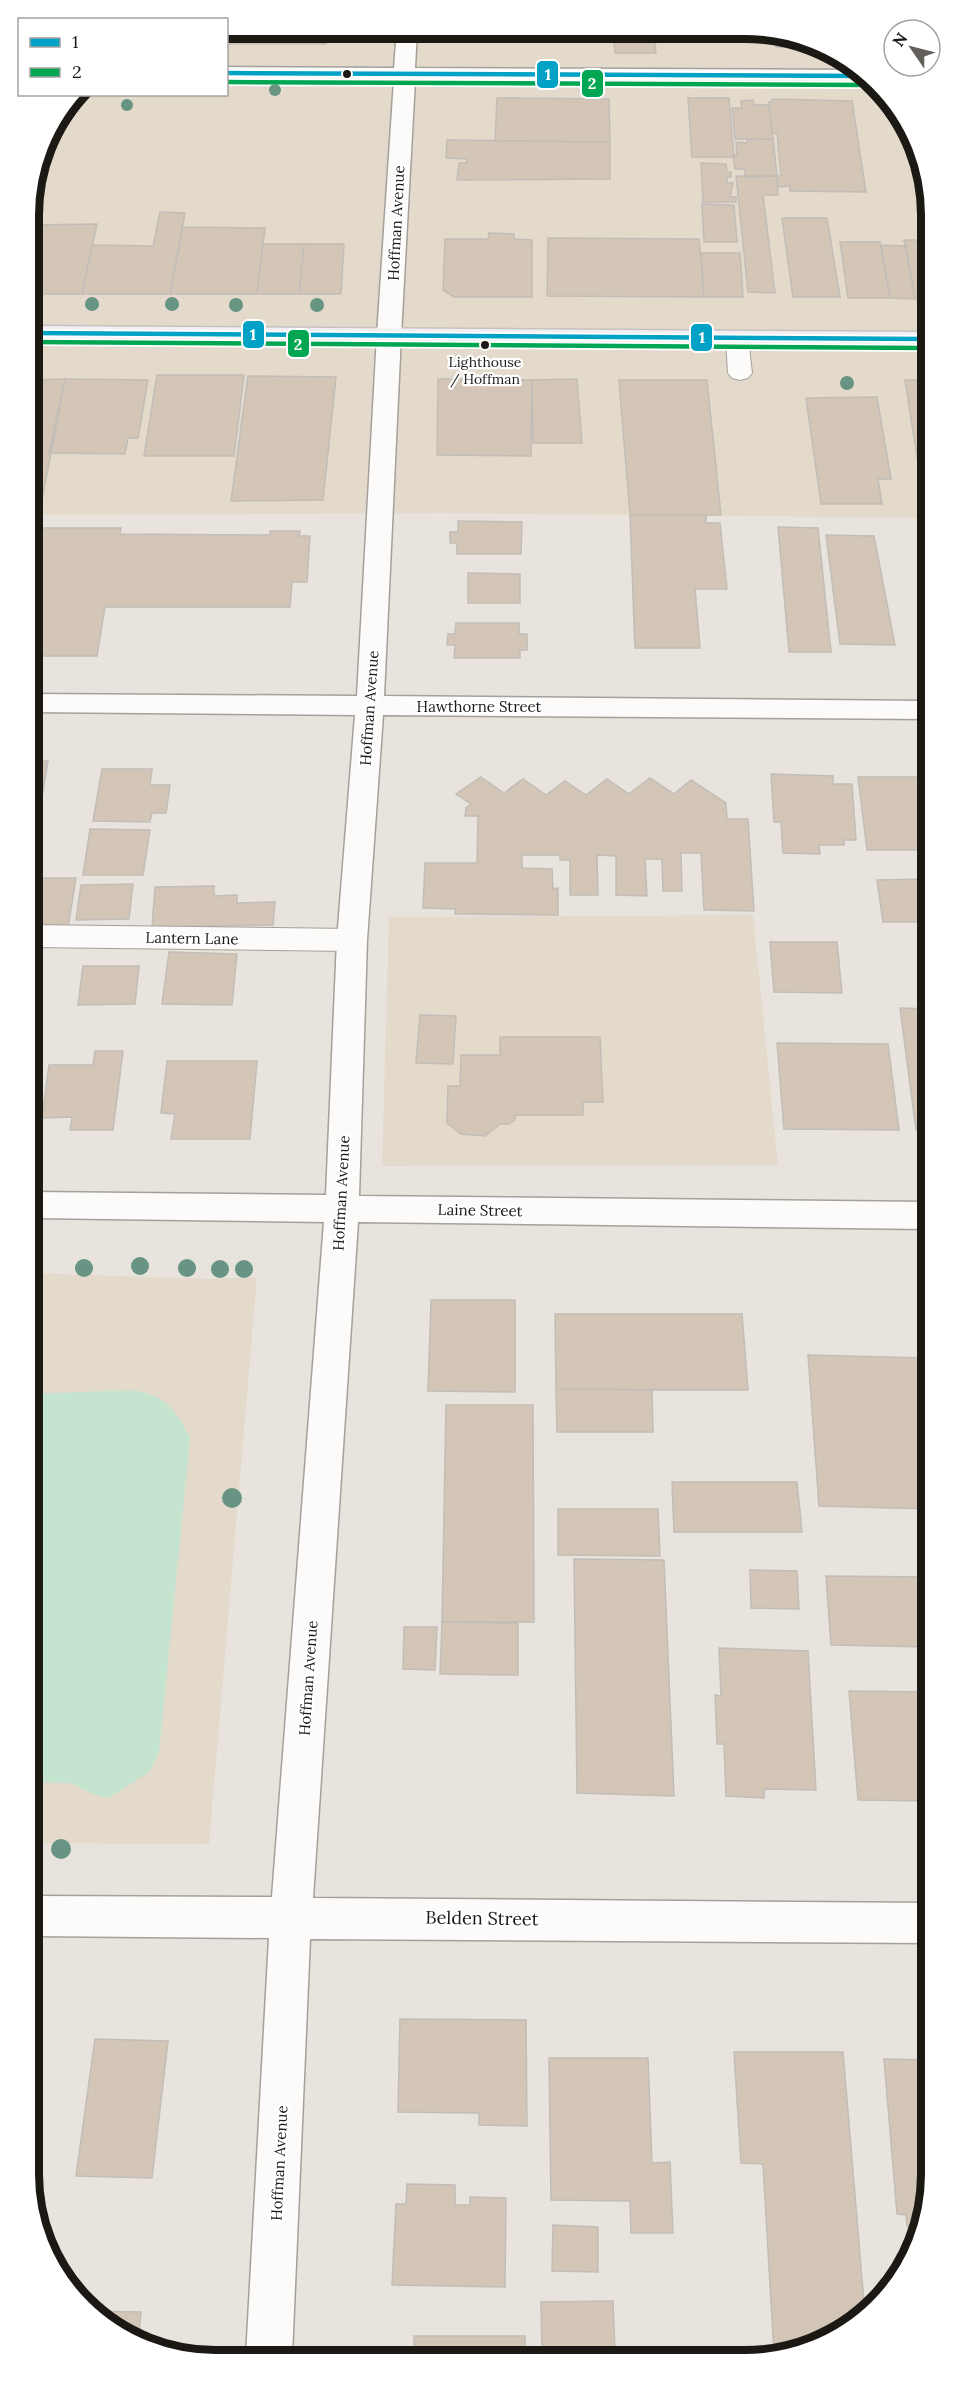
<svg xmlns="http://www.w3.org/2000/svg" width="960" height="2389" font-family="Lora,serif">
<rect width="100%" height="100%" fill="#e8e3dc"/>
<path fill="#e3dacc" d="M227 29 781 32 868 75 906 122 925 167 926 518 441 513 30 515 29 203 48 132 77 95 226 94Z
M753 915 778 1165 382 1166 389 917Z
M32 1273 209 1279 257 1277 209 1844 34 1843Z"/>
<path fill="#c4e4d0" d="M132 1390C168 1397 172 1406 190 1437L159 1753 149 1772 109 1798 92 1794 71 1783 34 1782 32 1394Z"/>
<path fill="#d3c6b6" stroke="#c2bdb8" stroke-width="1.5" d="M226 29H328L326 44H226Z
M455 30 540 31V32H531V38H455Z
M613 31H654L656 53H615Z
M774 32H781L812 48 776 47Z
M497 98 609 99 610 142 495 141Z
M688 98H729L734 157H692Z
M772 99 852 101 866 192 790 191V186L778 187 777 176H781L777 133H772L769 102H772Z
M753 100 754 105H769L773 139H735L732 108H742L741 101Z
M773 139 777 176 745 177V169H735L733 155H737L736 142 747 143V140Z
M447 140 610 142V179L457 180 459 163H467V159L446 158Z
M701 163 726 164 727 172H731V177H727V183H733L730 197H736V202H703Z
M736 176H777L778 195H763L775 293 748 292Z
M702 204 734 205 737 242H704Z
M160 212 185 213 170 294H82L92 245 153 246Z
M782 218H827L840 297H793Z
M97 224 82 294H29V225Z
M183 227 265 228 257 294H170Z
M489 233 514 234V239L532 240V297H454L443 290 445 239H488Z
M548 238 699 239 704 297 547 296Z
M904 240H925L926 299H915Z
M840 242H880L890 298H848Z
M263 244H304L299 294H257Z
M304 244H344L341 294H299Z
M881 245 906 246 915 299 890 298Z
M701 253H740L743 297H704Z
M157 375H244L234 456H144Z
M248 376 336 377 323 500 231 501Z
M65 379 42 500 30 499 29 380Z
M65 379 148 380 138 438H128L125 454 49 453Z
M438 379 532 380 531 456 437 455Z
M577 379 582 443H533L532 380Z
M619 380H707L721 515H630Z
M905 380H926V457H917Z
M877 397 891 479H878L882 504H821L806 398Z
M630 515H706V523H720L727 589H695L700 648H635Z
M458 521 522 522 521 554H457V543H450V532H458Z
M778 527 818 528 831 652H789Z
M30 528H121L120 534 270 535V531H300L299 536H310L307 582H292L290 607H105L97 656H30V631L41 576 30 577Z
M826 535 874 536 895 645 840 644Z
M468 573 520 574V603H468Z
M456 623H519V634H527V650H520V658H454L455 645H447L448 634H455Z
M31 761H48L36 833H31Z
M102 769H152L150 785H170L166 813H152L150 822 93 821Z
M771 774 833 776V784H852L856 840H844V845H819L820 854 783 853 781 822H774Z
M481 777 504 793 523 779 546 795 565 781 586 795 607 779 629 794 650 778 674 794 691 780 726 803 727 819H748L754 911 704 910 701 853H681L682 891H663L662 859H645L647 896 616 895V856L597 855 598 895H570V860H560V855H522V868L552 869 553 889 558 888V915L455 914V909L423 908 425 863H477L478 816H465L466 808 471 804 456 794Z
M858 777H927V817H920L925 850H867Z
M90 829 150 830 143 875H83Z
M31 878H76L68 927 31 926Z
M927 879V922H883L877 880Z
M133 884 129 919 76 920 81 885Z
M214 886V896L237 895V903L275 902 273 925 152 927 155 887Z
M770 942H837L842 993 774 992Z
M169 952 237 954 232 1005 162 1004Z
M83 966H139L135 1004 78 1005Z
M900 1008 928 1009V1130H916Z
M420 1015 456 1016 453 1064 416 1063Z
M500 1037H600L603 1102H583V1115H515V1120L509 1124H500L485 1136 461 1134 447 1123 448 1086H460L461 1055H500Z
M777 1043 888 1044 899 1130 784 1129Z
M95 1051H123L113 1130H70L72 1117 42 1118 49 1065H93Z
M31 1057H38L32 1098Z
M167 1061H257L250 1139H171L175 1114 161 1113Z
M431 1300H515V1392L428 1391Z
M555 1314H742L748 1390 556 1389Z
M808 1355 925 1358 929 1388V1509L819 1506Z
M556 1389 652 1390 653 1432H557Z
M446 1405H533L534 1622H442Z
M672 1482H797L802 1532H674Z
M558 1509H658L660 1556 558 1555Z
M574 1559 664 1560 674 1796 577 1793Z
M750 1570 797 1571 799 1609 751 1608Z
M826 1576 929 1577 930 1647 831 1645Z
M442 1622 518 1623V1675L440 1674Z
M404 1627H437L435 1670 403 1669Z
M719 1648 808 1651 816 1790 764 1789V1798L726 1796 724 1744H717L715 1695 721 1696Z
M849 1691 930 1692V1801L858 1800Z
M400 2019 526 2020 527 2126 479 2125V2113L398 2112Z
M95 2039 168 2041 152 2178 76 2176Z
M734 2052H843L865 2315 848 2329 793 2354H774L763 2164 741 2163Z
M549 2058H648L652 2163 670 2162 673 2233H631L630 2201 551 2200Z
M884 2059 931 2060V2185L922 2226H907L906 2215 897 2214Z
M407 2184 455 2185V2205H470V2197L506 2198 505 2287 392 2285 396 2204H406Z
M553 2225 598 2227V2272L552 2271Z
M613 2301 615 2351 542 2352 541 2302Z
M91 2311 141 2312 138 2343 132 2341Z
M414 2336H525V2355L414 2356Z"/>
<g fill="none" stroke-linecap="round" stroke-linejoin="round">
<g stroke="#a4a09b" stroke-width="2">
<path id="lane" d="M737 331 745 333 748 338 752 373 748 378 740 380 732 378 728 373 726 338 729 333Z
M31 925 352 929 362 932 366 940 362 948 352 951 31 947Z"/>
</g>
<g stroke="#a4a09b" stroke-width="3">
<path id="street" d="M389 328 397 330 401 335 384 696 927 701V719L383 715 367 940 359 1196 928 1202V1229L358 1222 313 1898 930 1903V1943L310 1939 292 2356 246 2357 269 1938 34 1936V1896L272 1897 324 1222 32 1218V1192L326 1195 337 940 355 715 30 712V694L357 696 377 335 381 330Z"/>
</g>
<g stroke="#a4a09b" stroke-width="3">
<path id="secondary" d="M397 30H417L415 68 857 70 868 75 873 81 415 80 401 335 397 340 389 342 381 340 377 335 394 80 226 79V67L394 68Z"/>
</g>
<g stroke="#c5c2bf" stroke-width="3">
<path id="primary" d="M29 326 926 332V346L29 340Z"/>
</g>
<use href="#lane" fill="#fcfbfa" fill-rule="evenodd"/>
<use href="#street" fill="#fcfbfa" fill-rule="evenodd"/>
<use href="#secondary" fill="#fcfbfa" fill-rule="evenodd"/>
<use href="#primary" fill="#f3eef2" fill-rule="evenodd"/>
<g stroke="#fff" stroke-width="8">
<path id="bus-1" d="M226 73 869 76
M29 333 926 339"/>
</g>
<g stroke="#fff" stroke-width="8">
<path id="bus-2" d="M226 82 869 85
M29 342 926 348"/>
</g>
<use href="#bus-1" stroke="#01a2c5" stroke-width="4.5"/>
<use href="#bus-2" stroke="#00a651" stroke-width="4.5"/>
</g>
<g fill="#689483">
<circle cx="275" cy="90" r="6"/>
<circle cx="127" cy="105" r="6"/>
<circle cx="92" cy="304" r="7"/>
<circle cx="172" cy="304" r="7"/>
<circle cx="236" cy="305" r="7"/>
<circle cx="317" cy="305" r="7"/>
<circle cx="847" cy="383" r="7"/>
<circle cx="140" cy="1266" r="9"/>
<circle cx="84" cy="1268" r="9"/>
<circle cx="187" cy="1268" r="9"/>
<circle cx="220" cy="1269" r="9"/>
<circle cx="244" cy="1269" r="9"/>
<circle cx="232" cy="1498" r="10"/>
<circle cx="61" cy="1849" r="10"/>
</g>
<g fill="#1c1915" stroke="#fff" stroke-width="2">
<circle cx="347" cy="74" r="5"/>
<circle cx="485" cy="345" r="5"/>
</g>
<g text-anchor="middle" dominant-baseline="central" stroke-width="4.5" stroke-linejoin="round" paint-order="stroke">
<g font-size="14" fill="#1c1915" stroke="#fff">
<text x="485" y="362">Lighthouse<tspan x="485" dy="17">/ Hoffman</tspan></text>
</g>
<g font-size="15" fill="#1c1915" stroke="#fff">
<text transform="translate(396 223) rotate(-87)">Hoffman Avenue</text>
<text x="479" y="706">Hawthorne Street</text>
<text transform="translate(369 708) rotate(-86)">Hoffman Avenue</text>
<text transform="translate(192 938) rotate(1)">Lantern Lane</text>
<text transform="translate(341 1193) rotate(-87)">Hoffman Avenue</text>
<text transform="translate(480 1210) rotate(1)">Laine Street</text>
<text transform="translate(308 1678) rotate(-86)">Hoffman Avenue</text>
<text transform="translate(279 2163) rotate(-87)">Hoffman Avenue</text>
</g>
<g font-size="18" fill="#1c1915" stroke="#fff">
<text transform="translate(482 1918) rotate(1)">Belden Street</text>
</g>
</g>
<path d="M0 0H960V2389H0ZM215 39H745A176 176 0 0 1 921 215V2174A176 176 0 0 1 745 2350H215A176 176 0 0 1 39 2174V215A176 176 0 0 1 215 39Z" fill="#fff" fill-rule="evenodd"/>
<path fill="none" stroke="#1c1915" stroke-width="8" d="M215 39H745A176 176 0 0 1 921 215V2174A176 176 0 0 1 745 2350H215A176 176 0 0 1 39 2174V215A176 176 0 0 1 215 39Z"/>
<g stroke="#fff" stroke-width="2">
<rect x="536" y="60" width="23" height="29" rx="6" fill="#01a2c5"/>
<rect x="581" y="69" width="23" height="29" rx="6" fill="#00a651"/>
<rect x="242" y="320" width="23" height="29" rx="6" fill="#01a2c5"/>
<rect x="690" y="323" width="23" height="29" rx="6" fill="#01a2c5"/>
<rect x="287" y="329" width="23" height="29" rx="6" fill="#00a651"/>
</g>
<g font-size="16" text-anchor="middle" font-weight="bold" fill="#fff">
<text x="548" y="80">1</text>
<text x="592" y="89">2</text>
<text x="253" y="340">1</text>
<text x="702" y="343">1</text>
<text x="298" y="350">2</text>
</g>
<rect x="18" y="18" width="210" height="78" fill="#ffffff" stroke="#a4a3a1" stroke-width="1.5"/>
<rect x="30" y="38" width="30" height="9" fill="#01a2c5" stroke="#a4a3a1" stroke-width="1.5"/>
<text x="72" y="48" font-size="18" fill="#1c1915">1</text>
<rect x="30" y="68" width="30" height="9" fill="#00a651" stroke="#a4a3a1" stroke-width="1.5"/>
<text x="72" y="78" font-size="18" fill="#1c1915">2</text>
<g transform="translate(912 48) rotate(305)"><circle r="28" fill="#ffffff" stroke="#a4a3a1" stroke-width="1.5"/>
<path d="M0-4.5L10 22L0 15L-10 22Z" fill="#63605b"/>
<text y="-9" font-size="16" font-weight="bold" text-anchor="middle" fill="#1c1915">N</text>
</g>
</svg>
